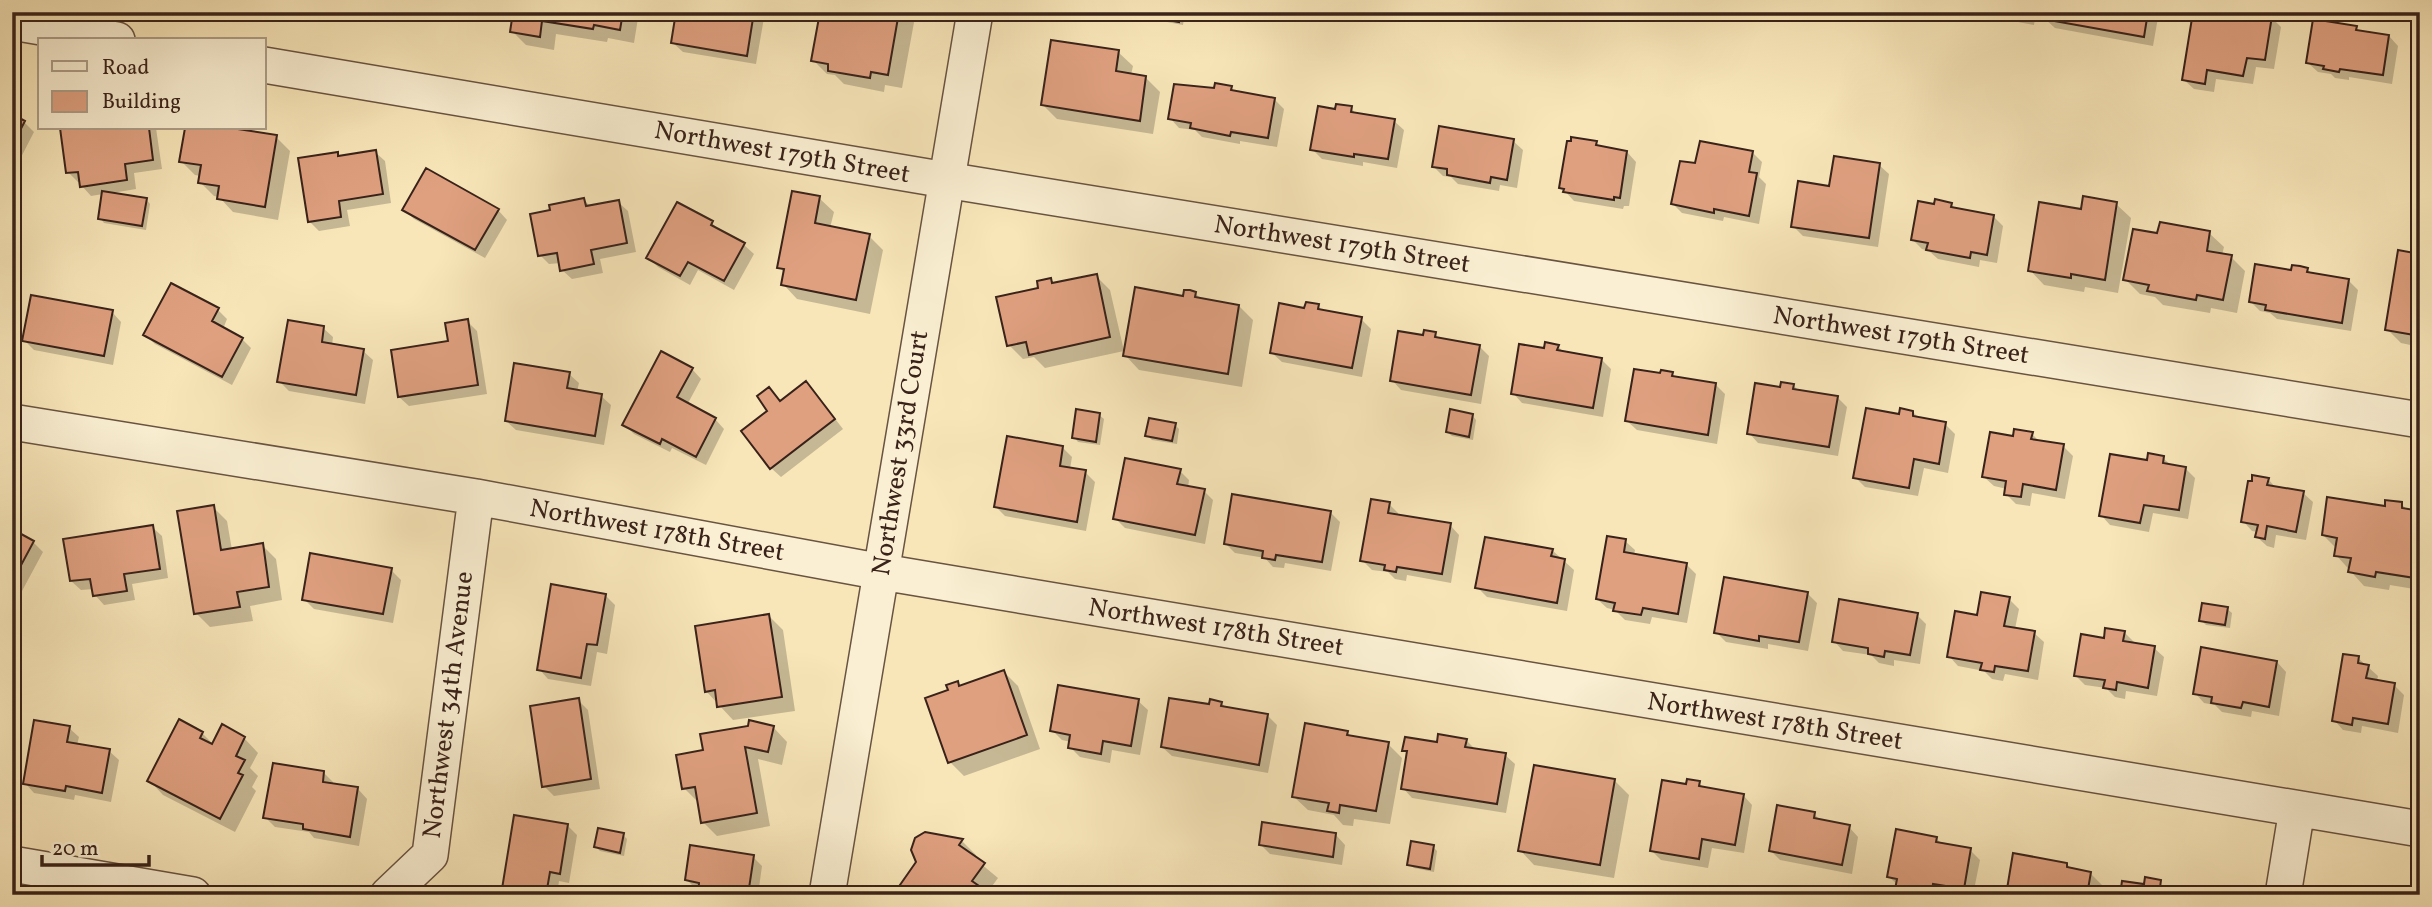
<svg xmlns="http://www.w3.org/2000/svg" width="2432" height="907" font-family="Vollkorn,serif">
<rect width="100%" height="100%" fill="#f8e6b9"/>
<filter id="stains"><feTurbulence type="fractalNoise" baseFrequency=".00286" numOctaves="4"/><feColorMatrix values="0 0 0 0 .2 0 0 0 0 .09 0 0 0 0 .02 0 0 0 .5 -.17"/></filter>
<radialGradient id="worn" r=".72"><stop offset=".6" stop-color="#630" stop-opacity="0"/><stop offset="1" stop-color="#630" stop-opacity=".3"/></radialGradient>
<path fill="#0003" d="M482 12H503L502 16Z
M515 12H639L634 43 608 38 607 42 556 34 554 50 526 45 512 31Z
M678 12H765L756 64 683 52 673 43Z
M822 12H910L915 17 902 88 885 85 884 92 844 84 835 75 827 74 813 60Z
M1147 12H1185L1183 25 1151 19 1147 15Z
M1962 12H2036L2034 25 1991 17V22L1976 19 1970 14Z
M2046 12H2159L2153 46 2055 28 2045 19Z
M2271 17 2281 27 2274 69 2256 67 2253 84 2216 79 2214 92 2194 89 2184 80Z
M2356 28 2360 32 2389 36 2398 46 2392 84 2349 77V80L2335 78 2331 74 2318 72 2308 63Z
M1118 52 1133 66 1131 75 1146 78 1160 92 1153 134 1057 119 1043 105Z
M1231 88 1236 93 1274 99 1284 109 1277 147 1240 141V144L1202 137 1195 130 1179 128 1170 118 1216 90Z
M1351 108 1357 115 1394 121 1404 130 1397 168 1363 162V166L1322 159 1312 149 1337 111Z
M12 116 24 122 34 132 15 169 12 167Z
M62 128H156L162 169 134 173 136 189 112 193 146 199 150 204 146 230 104 223 100 218 103 194 91 196 82 186 81 181 78 182 68 172Z
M187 128H221L276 137 290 151 278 220 233 212 219 197 214 196 200 182 201 176 195 175 181 161Z
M1513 141 1523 150 1517 188 1500 185 1499 191 1458 184 1451 177 1443 176 1433 166Z
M1596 143 1601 148 1627 152 1636 162 1629 206H1624L1623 209 1574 201 1561 187Z
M375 152 385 161 391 203 347 210 350 226 319 231 310 222 337 154 341 158Z
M1752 152 1762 162 1759 177 1766 184 1759 224 1724 217 1723 221 1682 213 1673 204 1697 165Z
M1879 165 1889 174 1878 247 1803 236 1793 226 1831 188Z
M819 198 834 212 830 228 869 236 883 250 870 314 797 299 783 284 785 273 779 267Z
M584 200 591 207 618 202 628 211 636 252 600 259 603 273 572 279 562 270 561 263 549 264 540 255Z
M1951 204 1956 210 1993 216 2003 226 1997 263 1980 260 1979 267 1938 259 1929 251 1922 249 1913 240 1935 206Z
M2116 204 2131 218 2118 293 2085 287 2084 292 2044 285 2030 270 2082 211Z
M405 210H498L507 220 485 258 414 219Z
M712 223 721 232 744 245 754 254 734 290 698 270 690 285 658 267 648 257Z
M2209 233 2224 247 2222 255 2231 257 2245 271 2237 313 2211 308 2210 313 2163 305 2155 297 2140 294 2125 279 2159 235Z
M2420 256V347L2401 343 2387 329Z
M12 267 17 297 12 298Z
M2307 269 2312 274 2349 281 2358 290 2351 331 2277 319 2270 313 2260 311 2250 301 2292 272Z
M1096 276 1110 290 1124 351 1045 368 1034 357 1023 359 1009 345 1040 289 1050 280 1055 284Z
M1195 293 1202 300 1239 306 1253 320 1242 387 1139 370 1125 355 1185 298Z
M1318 306 1324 312 1361 319 1371 329 1362 377 1282 362 1272 353 1306 310Z
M218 310 227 319 223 329 242 339 251 348 232 385 155 344 145 335Z
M112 312 121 322 113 365 34 350 24 340Z
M467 321 477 331 487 394 409 406 399 397Z
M323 328 333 337 332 345 363 351 373 360 365 404 289 391 279 381Z
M1435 334 1441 340 1479 346 1489 356 1481 404 1401 390 1392 380 1424 337Z
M1558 346 1564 353 1601 359 1611 369 1603 417 1522 403 1513 393 1546 350Z
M692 369 701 379 687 405 715 419 724 429 706 465 672 448 670 452 634 434 624 424Z
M569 374 579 383 577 392 601 396 611 405 604 445 516 430 506 421Z
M1672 374 1677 379 1716 385 1725 394 1717 444 1637 430 1627 421 1661 375Z
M1794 386 1799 391 1837 397 1847 407 1838 456 1758 443 1749 433Z
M769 389 781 402 815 393 843 429 781 477 771 468Z
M1913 412 1920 419 1945 424 1955 434 1948 473 1924 468 1918 496 1865 487 1855 477 1901 416Z
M1099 415 1104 419 1100 445 1078 442 1074 437Z
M1472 415 1476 420 1473 440 1452 436 1447 432Z
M1175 425 1179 429 1177 444 1152 440 1147 435Z
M2032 434 2040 442 2063 446 2073 456 2065 499 2032 493 2030 506 2016 504 2006 494 2007 489 1994 486 1984 477 2014 438Z
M1063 448 1072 457 1070 469 1085 472 1095 482 1086 531 1005 516 995 506Z
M2163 458 2172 466 2185 468 2195 478 2188 519 2153 513 2149 532 2110 525 2101 515 2148 462Z
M1180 471 1189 480 1188 488 1204 491 1213 500 1205 544 1125 528 1115 518Z
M2268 479 2276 488 2303 493 2313 502 2306 540 2276 535 2274 548 2267 546 2257 537 2258 532 2252 531 2243 521Z
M1389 504 1398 513V516L1450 525 1459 535 1451 583 1407 575 1406 581 1395 579 1388 572 1372 570 1362 560Z
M2401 504 2409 511 2420 513V590L2390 585 2389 590 2364 586 2336 555 2337 549 2323 535 2386 508Z
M213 507 227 521 232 550 262 545 276 559 282 600 250 606 253 621 210 627 196 613Z
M1330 512 1340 522 1331 571 1285 563 1284 568 1273 567 1265 558 1235 553 1226 544Z
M152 527 162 536 168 578 132 584 135 600 104 605 95 595 94 589 81 590 71 581Z
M12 531 33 542 43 552 22 591 12 586Z
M1625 541 1635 550 1634 555 1687 565 1696 574 1687 623 1652 617 1650 624 1625 620 1615 610 1607 608 1597 599Z
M1552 550 1574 570 1567 611 1487 597 1477 587Z
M391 570 401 580 393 623 314 609 304 599Z
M1807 593 1817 603 1808 651 1768 644V649L1726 642 1716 632Z
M605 595 615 605 607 654 597 652 591 686 548 679 539 669Z
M2009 599 2019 609 2015 629 2034 633 2044 642 2038 680 2005 674 2003 681 1992 679 1984 671 1958 666 1949 656 1978 617Z
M2227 609 2232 613 2230 628 2206 625 2201 620Z
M1917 615 1926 624 1920 664 1894 660V666L1879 663 1871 655 1843 651 1834 641Z
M769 616 783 630 795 711 733 720 706 691Z
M2124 632 2134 642 2133 644 2154 648 2164 657 2157 696 2126 691 2125 699 2115 697 2106 688 2085 685 2075 675 2105 640Z
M2358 658 2378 676 2377 682 2394 685 2404 695 2398 733 2362 726 2361 733 2343 730 2334 720Z
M2277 662 2286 672 2279 716 2252 711 2251 717 2222 712 2215 705 2204 703 2195 693Z
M1004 672 1018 686 1040 749 964 776 950 762V691L957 683 961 687Z
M578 700 588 710 600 789 554 796 544 786Z
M1138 701 1148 710 1140 755 1112 750 1110 763 1080 757 1070 747 1071 742 1062 740 1052 730Z
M1221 703 1227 708 1267 715 1277 725 1268 773 1172 756 1162 747 1211 706Z
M223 727 244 738 258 753 250 768 258 776 252 787 256 791 235 832 163 795 149 780 202 733 214 745Z
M773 727 787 742 782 765 758 759 770 826 717 836 703 822 698 802 684 788 705 752Z
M69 728 79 737 77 745 109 751 119 760 111 802 75 795 74 800 34 793 25 783Z
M1347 732 1352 738 1388 744 1402 758 1390 824 1354 819 1353 826 1343 825 1334 815 1308 810 1293 796Z
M1466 740 1476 750 1505 755 1515 764 1506 813 1412 798 1403 788 1408 754 1404 750Z
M12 741 18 747 12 782Z
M324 773 333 782V785L358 789 367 799 359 846 314 838 309 832 275 827 265 817Z
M1615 781 1629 795 1614 878 1534 865 1520 850Z
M1699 783 1705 789 1743 795 1752 805 1744 853 1712 848 1708 868 1661 860 1652 851 1687 786Z
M1814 814 1822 822 1849 827 1858 837 1852 874 1780 860 1771 851Z
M567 825 577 835 569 883 559 881 557 895H503Z
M925 833 962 841 976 855 974 858 998 878 987 893 918 862Z
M623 835 627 839 624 856 600 851 596 847Z
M1336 835 1345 845 1342 865 1270 854 1260 844Z
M1936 838 1943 845 1970 850 1980 860 1973 895 1943 893 1942 895H1896L1898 885 1889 877Z
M1433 847 1437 851 1434 872 1414 868 1409 864Z
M753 857 762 866 758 895H699L700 890 696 889 687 880Z
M2067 864 2072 870 2091 874 2105 888 2104 895H2008Z"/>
<path fill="#dfa080" stroke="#392219" stroke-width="2" d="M513 12H623L620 30 594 25 593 29 542 21 540 37 510 32Z
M676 12H754L747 56 671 43Z
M820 12H899L888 75 871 72 870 78 828 71V64L811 61Z
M1145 12H1180L1179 22 1145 16Z
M2045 12H2148L2144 37 2043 19Z
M2193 12H2251L2272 16 2265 60 2247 58 2243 76 2207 70 2205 84 2182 80Z
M2313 19 2357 26 2356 30 2389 35 2383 75 2340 69 2339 72 2323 69 2324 66 2306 63Z
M1051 40 1119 50 1116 71 1146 76 1140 121 1041 105Z
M1215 83 1232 86 1231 90 1275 98 1268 138 1231 132 1230 136 1190 128 1191 123 1168 119 1174 84 1214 88Z
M1336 104 1352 106 1351 112 1395 119 1388 159 1354 154V157L1310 150 1318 106 1335 109Z
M12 114 25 121 12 146Z
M1439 126 1514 139 1507 180 1491 177 1490 183 1447 175V169L1432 167Z
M60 128H149L153 160 125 164 127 180 80 187 78 172 66 173Z
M185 128H231L277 135 265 207 217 199 219 186 198 183 201 165 179 162Z
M1571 137 1597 141 1596 145 1627 151 1620 198 1614 197V200L1563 192 1564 189 1559 188 1567 141H1571Z
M1700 141 1753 151 1749 172 1757 173 1749 216 1714 209V213L1671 204 1680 161 1695 163Z
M376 150 383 194 339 201 341 217 308 222 298 158 338 152V156Z
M1834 156 1880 163 1869 238 1791 227 1798 181 1829 186Z
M426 168 499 209 475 250 402 210Z
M102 191 147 198 142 226 98 219Z
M792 191 820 196 815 223 870 234 856 300 781 285 784 269 777 268Z
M2083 196 2117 202 2105 280 2071 274V278L2028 271 2039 202 2081 209Z
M584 198 586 206 619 200 627 243 591 250 594 264 560 271 557 253 538 256 530 214 550 210 549 205Z
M1935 199 1952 203 1951 207 1994 215 1987 255 1971 252 1970 258 1926 250 1928 243 1911 240 1918 201 1934 204Z
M677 202 713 221 711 225 745 243 724 281 688 262 680 276 646 258Z
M2160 222 2210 231 2207 251 2232 255 2223 300 2197 295 2196 300 2147 291 2149 285 2123 280 2133 229 2157 233Z
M2398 250 2420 254V336L2385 330Z
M2255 264 2291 270 2292 265 2300 266 2308 268 2307 272 2349 279 2342 323 2265 310 2266 305 2249 302Z
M1097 274 1110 337 1029 355 1026 342 1007 346 996 297 1038 288 1037 281 1051 278 1052 283Z
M171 283 219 308 212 321 243 338 222 377 143 335Z
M1135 287 1183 296 1184 290H1190L1196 292 1195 297 1239 305 1228 374 1123 356Z
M31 295 113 310 104 356 22 341Z
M1306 302 1319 304 1318 309 1362 317 1352 368 1270 353 1279 303 1304 308Z
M468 319 478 385 398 397 391 350 448 341 445 323Z
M288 320 324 326 322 342 364 349 356 395 277 382Z
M1424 330 1436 332 1435 337 1480 345 1471 395 1390 381 1398 331 1423 335Z
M1545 342 1559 345 1557 350 1602 358 1593 408 1511 394 1519 344 1544 348Z
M661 351 693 368 677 397 716 418 696 457 662 439 660 444 622 425Z
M514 363 570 372 567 388 602 394 595 436 505 421Z
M1634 369 1660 373 1661 370 1673 372 1672 376 1716 383 1708 435 1625 421Z
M806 381 835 419 770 469 741 431 767 411 757 396 769 387 780 401Z
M1781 382 1794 384 1793 389 1838 396 1829 447 1747 434 1755 383 1780 387Z
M1866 408 1899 414 1900 408 1913 411V416L1946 422 1939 464 1914 459 1909 488 1853 478Z
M1076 409 1100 413 1096 442 1072 438Z
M1450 409 1473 414 1469 437 1446 432Z
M1149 418 1176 423 1172 441 1145 436Z
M2014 429 2033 432 2031 439 2064 444 2056 490 2023 484 2021 497 2004 495 2006 481 1982 477 1990 432 2013 436Z
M1007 436 1063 446 1060 466 1086 470 1077 522 994 507Z
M2148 453 2164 456 2163 463 2186 467 2179 510 2144 505 2140 523 2099 516 2110 454 2147 460Z
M1125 458 1181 469 1177 484 1205 489 1195 535 1113 519Z
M2252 475 2269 478 2267 485 2304 491 2296 532 2267 526 2265 539 2255 537 2258 525 2241 522 2248 481H2252Z
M1232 494 1331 511 1322 562 1276 555 1275 560 1262 558 1263 551 1224 544Z
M2327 497 2385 506V500L2402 502V508L2420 511V552L2415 578 2376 572 2375 577 2348 572 2351 558 2334 556 2337 538 2322 535Z
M1371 499 1390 502 1388 513 1451 523 1442 574 1397 567 1396 572 1384 570 1385 565 1360 561Z
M214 505 221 550 263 543 269 587 237 592 240 607 194 614 177 511Z
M153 525 160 569 124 574 127 591 93 596 90 579 70 581 63 539Z
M12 529 34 541 12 582Z
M1607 536 1626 539 1624 552 1687 563 1678 614 1643 608 1641 615 1613 611 1615 603 1596 599Z
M1485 537 1553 549 1551 556 1565 559 1557 603 1475 588Z
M310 553 392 568 383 614 302 600Z
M1724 577 1808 592 1799 642 1759 636V641L1714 633Z
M551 584 606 594 597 645 587 644 581 678 537 670Z
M1981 592 2010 597 2004 626 2035 631 2028 671 1995 666 1994 672 1980 670 1982 663 1947 657 1955 611 1977 615Z
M1839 599 1918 613 1910 655 1885 651 1884 657 1868 654V648L1832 642Z
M2202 603 2228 607 2225 625 2199 621Z
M769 614 782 697 717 707 715 690 705 692 695 626Z
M2105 628 2125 631 2123 641 2155 646 2148 688 2117 682 2116 690 2103 688 2105 680 2074 676 2081 634 2104 638Z
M2201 647 2277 661 2269 707 2243 702 2241 708 2211 703 2212 697 2193 694Z
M2343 654 2359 656 2358 663 2369 665 2366 678 2395 683 2388 724 2353 718 2352 725 2332 721Z
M1004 670 1027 735 948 763 925 698 948 690 946 685 958 681 959 686Z
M1058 685 1139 699 1131 746 1103 741 1101 754 1068 748 1070 735 1050 731Z
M579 698 591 779 542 787 530 706Z
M1169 698 1209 704 1210 699 1222 702 1221 706 1268 714 1259 765 1161 747Z
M179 719 203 732 200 738 212 744 222 724 245 737 236 756 245 760 238 773 243 775 220 819 147 781Z
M34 720 70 726 67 742 110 749 102 793 66 786 65 791 23 784Z
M749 720 774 726 768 752 745 747 757 813 701 823 695 787 682 789 676 755 703 750 700 734 748 726Z
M1305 723 1348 731 1347 735 1389 742 1376 811 1340 805 1339 813 1327 811 1329 803 1292 797Z
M1438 734 1467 739 1465 747 1506 753 1497 804 1401 789 1407 751H1402L1405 737 1437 742Z
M273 763 324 771 323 782 358 787 350 837 303 829V824L263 818Z
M1534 765 1615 779 1600 865 1518 851Z
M1687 779 1700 781 1699 786 1744 794 1735 845 1702 839 1699 859 1650 851 1662 780 1686 784Z
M1777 805 1815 812 1814 818 1850 825 1842 865 1769 851Z
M514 815 568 824 560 874 550 872 546 895H501Z
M1262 822 1336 833 1333 857 1259 845Z
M598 828 624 833 620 853 594 847Z
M1896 829 1937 837 1936 842 1971 848 1964 889 1933 884 1931 895H1894L1897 879 1887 877Z
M925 832 963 839 959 845 985 863 972 881 992 895H893L916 862 911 850 915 838Z
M1411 841 1434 845 1430 869 1407 865Z
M690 845 754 855 748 895H698L699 883 685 880Z
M2013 853 2067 863V867L2091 872 2087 895H2006Z
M2145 877 2161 880 2160 888 2196 893 2195 895H2120L2122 881 2144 884Z
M1006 890 1035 895H1005Z"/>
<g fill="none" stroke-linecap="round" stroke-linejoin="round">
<g stroke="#695341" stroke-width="38">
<path id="minor" d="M12 22 117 40
M264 65 946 180 2420 420
M12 422 476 497 882 572 2420 829
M12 864 193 895
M388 895 430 855 476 497
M827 895 975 12
M2283 895 2297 809"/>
</g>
<use href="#minor" stroke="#faefd2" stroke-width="35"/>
</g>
<g text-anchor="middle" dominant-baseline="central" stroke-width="7" stroke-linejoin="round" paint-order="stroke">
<g font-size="26" fill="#392219" stroke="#faefd2">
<text transform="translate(782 153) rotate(10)">Northwest 179th Street</text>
<text transform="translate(1342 245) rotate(9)">Northwest 179th Street</text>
<text transform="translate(1901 336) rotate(9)">Northwest 179th Street</text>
<text transform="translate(901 453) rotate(-81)">Northwest 33rd Court</text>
<text transform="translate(657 531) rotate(10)">Northwest 178th Street</text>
<text transform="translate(1216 628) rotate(9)">Northwest 178th Street</text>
<text transform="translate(449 705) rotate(-83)">Northwest 34th Avenue</text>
<text transform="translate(1775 722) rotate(9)">Northwest 178th Street</text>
</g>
</g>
<rect width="2432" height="907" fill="none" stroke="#f8e6b9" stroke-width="42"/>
<rect x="14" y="14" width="2404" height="879" fill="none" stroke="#392219" stroke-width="3.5"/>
<rect x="21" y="21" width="2390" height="865" fill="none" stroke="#392219" stroke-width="2"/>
<rect x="38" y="38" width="228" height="91" fill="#faefd2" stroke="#ad9d88" stroke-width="2"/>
<rect x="52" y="61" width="35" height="10" fill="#faefd2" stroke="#ad9d88" stroke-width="2"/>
<text x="102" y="74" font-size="21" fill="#392219">Road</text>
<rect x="52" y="91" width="35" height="21" fill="#dfa080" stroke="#ad9d88" stroke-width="2"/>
<text x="102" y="108" font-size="21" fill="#392219">Building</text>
<path d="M42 855v10h107v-10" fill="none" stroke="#392219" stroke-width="3.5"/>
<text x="52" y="855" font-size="21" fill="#392219" stroke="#faefd2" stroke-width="5" paint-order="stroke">20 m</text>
<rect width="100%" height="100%" filter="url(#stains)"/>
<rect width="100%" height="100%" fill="url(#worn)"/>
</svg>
